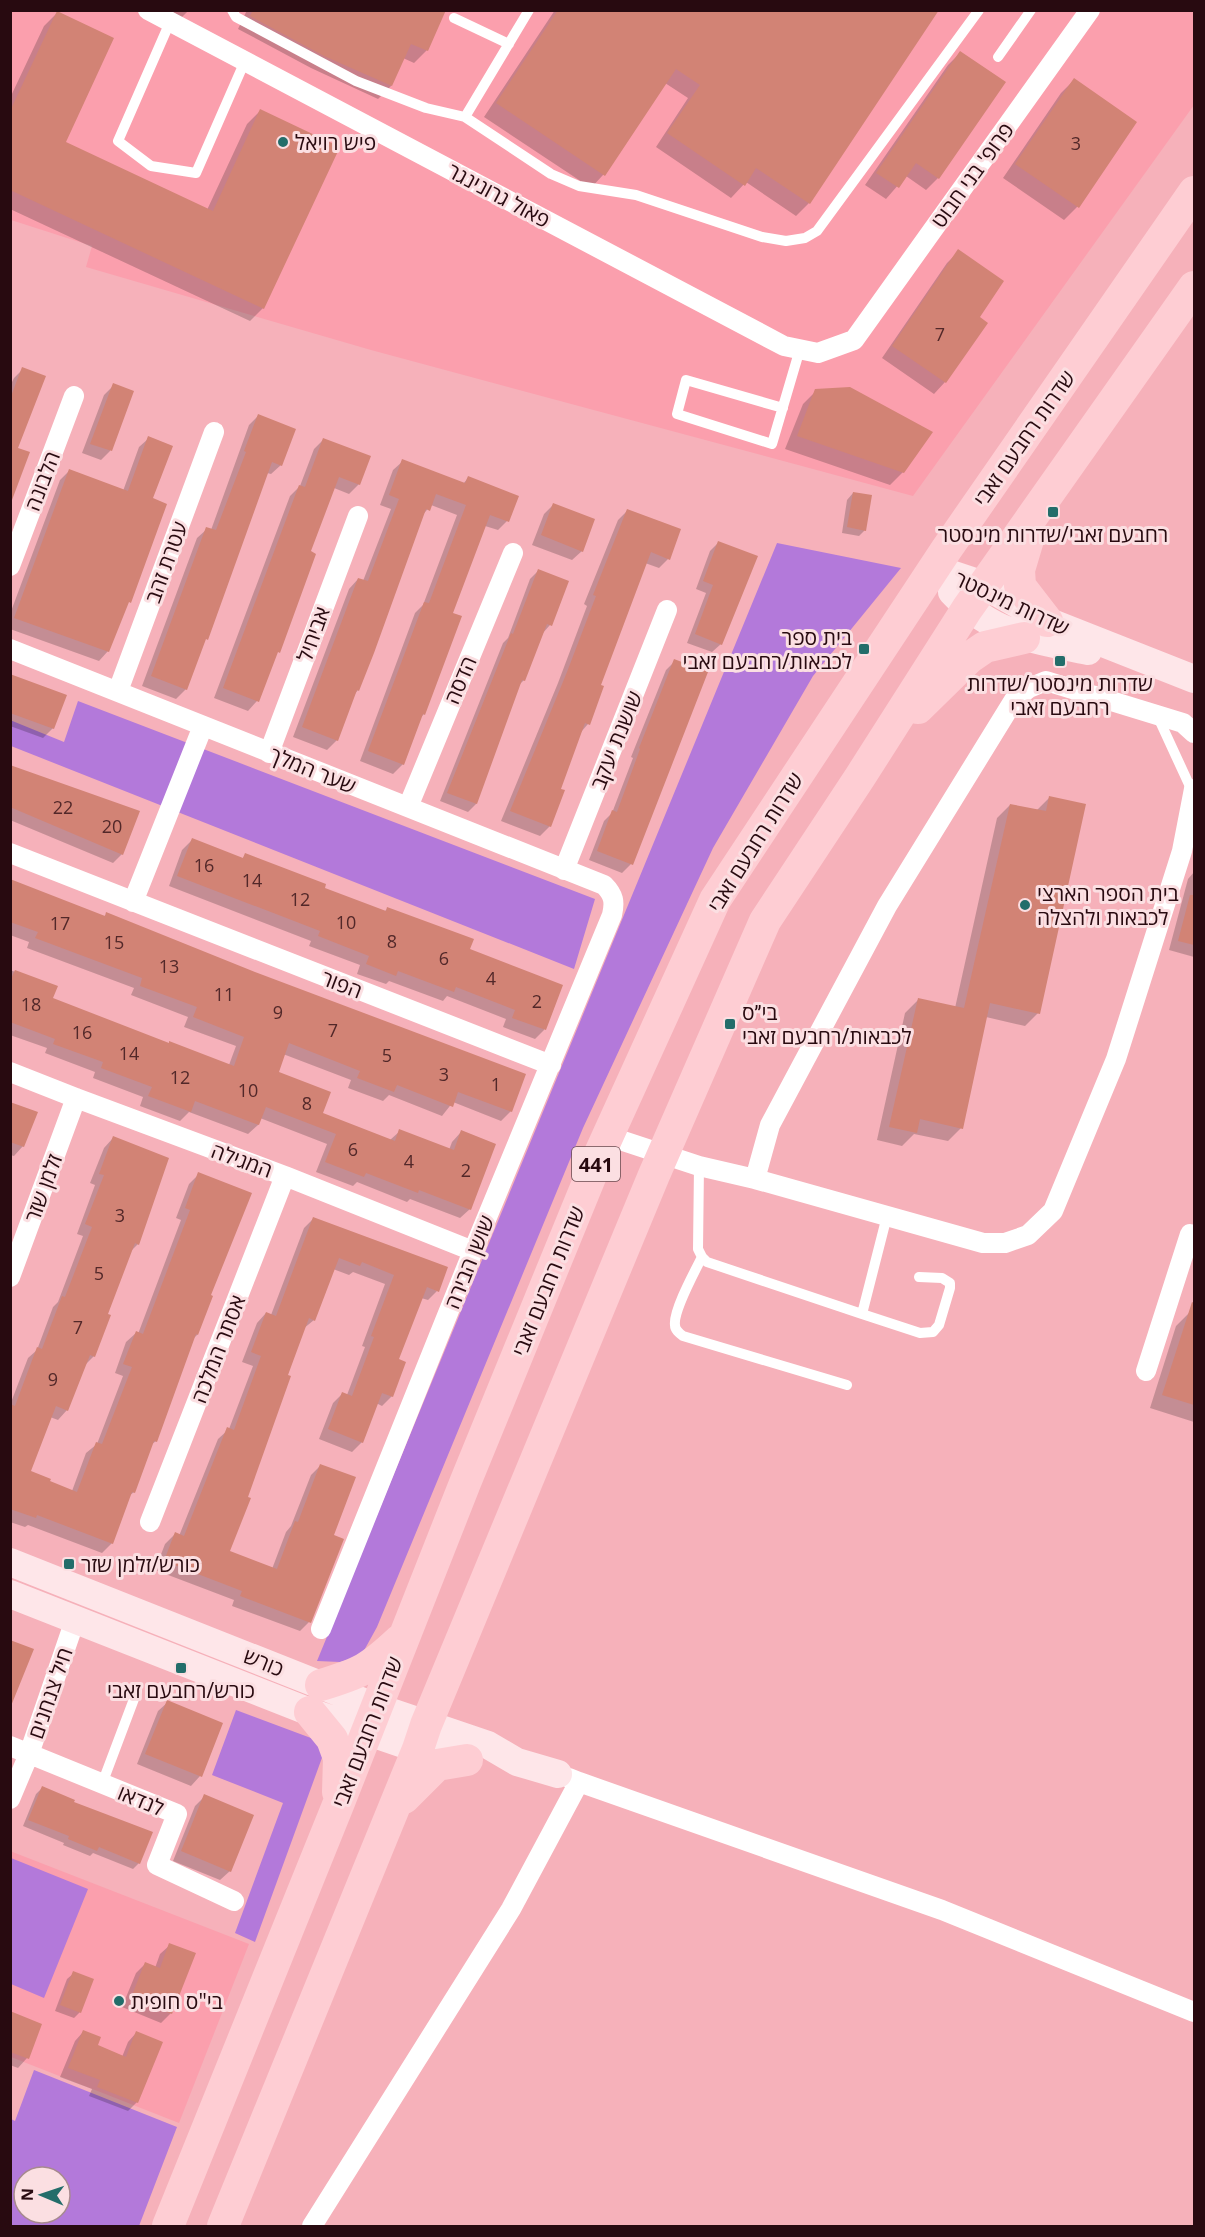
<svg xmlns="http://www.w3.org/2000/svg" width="1205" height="2237" font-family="'Open Sans',Heebo,sans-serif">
<rect width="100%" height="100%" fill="#f6b1ba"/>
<path fill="#fb9fad" d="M11 11H1194V105L913 496 371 350 86 267 92 246 11 220Z
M10 1851 249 1944 179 2123 11 2057Z"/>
<path fill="#b379da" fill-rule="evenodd" d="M777 543 901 568 813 676 713 848 583 1128 377 1627 361 1656 340 1662 317 1661Z
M78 701 595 899 574 969 11 746 10 720 64 742Z
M236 1710 327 1744 255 1942 235 1933 283 1803 212 1775Z
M11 1858 88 1889 44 1998 11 1984Z
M34 2070 177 2127 139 2226H11V2119L15 2121ZM24 2177H60V2213H24Z"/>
<path fill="#0003" d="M162 10H189L179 20Z
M247 10H444L427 50 414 63 403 58 391 86 378 99 311 68 238 29Z
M555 10H937L809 203 796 216 746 182 731 198 656 147 688 98 665 83 603 175 591 188 484 117Z
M57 13 64 143 207 210 247 124 260 111 263 308 250 321 10 209V98L44 26Z
M960 53 938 178 926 190 906 176 886 199 865 185 948 65Z
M1074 80 1135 122 1077 207 1064 220 1003 178 1061 93Z
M959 251 978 317 945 382 934 394 882 358 947 263Z
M23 369 16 449 28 453 10 501V386L14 378Z
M114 385 132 392 110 451 101 460 82 453 104 395Z
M816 391 903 472 890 485 785 449 803 404Z
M258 416 281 465 271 474 267 473 186 689 176 699 142 686 197 538 207 529 211 530 249 425Z
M149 438 151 499 108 651 99 661 10 629V614L60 480 70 470 123 491 139 447Z
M324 439 359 484 349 494 334 488 309 552 315 554 257 701 248 711 214 698 290 496 300 486 314 449Z
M403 461 463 484 468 478 507 521 498 530 485 526 451 614 424 714 420 718 403 764 393 774 360 761 415 613 423 605 457 515 431 505 421 517 358 690 354 695 337 740 327 750 293 737 349 589 358 579 363 581 391 509 380 505 393 470Z
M853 493 865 530 859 536 842 533 847 500Z
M553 505 582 551 572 560 532 545 544 514Z
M628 510 668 559 659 568 645 563 599 685 588 724 581 732 559 789 550 826 540 836 501 821 558 683 587 606 584 604 618 520Z
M718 543 721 644 712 652 687 643 706 593 696 589 710 551Z
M538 571 567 582 550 625 542 634 524 680 519 685 476 804 468 812 440 801 503 643 508 638 530 579Z
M675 661 631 864 622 873 589 860 604 821 612 813 633 758 631 757 666 670Z
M10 676 53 728 43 738 10 726Z
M10 767 122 854 113 863 10 820Z
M1050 797 1038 1013 1025 1026 986 1017 961 1128 948 1141 914 1134 902 1146 877 1140 905 1013 918 1000 955 1008 997 818 1010 805 1036 811Z
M192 840 242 859 245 855 323 889 384 912 387 909 468 950 561 986 544 1030 535 1039 503 1027 506 1019 447 996 443 1001 389 981 386 984 357 974 360 965 309 946 311 941 169 886 182 850Z
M1194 872V957L1169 950 1188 879Z
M10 881 103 917 107 914 511 1111 501 1121 453 1102 442 1116 389 1095 383 1101 348 1088 351 1080 283 1054 277 1073 321 1114 390 1140 400 1131 449 1150 452 1142 461 1132 470 1209 460 1218 410 1199 407 1202 357 1182 353 1186 316 1172 327 1144 260 1118 258 1125 248 1134 189 1112 180 1121 140 1106 143 1097 93 1078 95 1072 45 1053 47 1048 10 1035V970L56 987 52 999 168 1045 229 1065 236 1046 184 1027 188 1017 131 995 134 988 27 948 29 942 10 935Z
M10 1103 23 1146 14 1156 10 1155Z
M113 1138 138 1244 130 1252 106 1315 94 1356 84 1366 67 1410 58 1420 50 1417 29 1472 48 1482 72 1491 86 1453 97 1444 123 1376 115 1373 126 1342 136 1333 138 1334 181 1220 176 1218 189 1184 199 1174 209 1296 197 1335 193 1339 156 1441 151 1445 134 1492 129 1496 112 1543 102 1553 28 1525 25 1527 10 1522V1405L28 1358 37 1350 53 1307 58 1302 83 1236 77 1234 95 1185 90 1183 104 1148Z
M313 1219 437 1291 428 1300 421 1298 397 1360 392 1396 382 1406 376 1403 362 1442 352 1452 319 1439 333 1403 342 1394 347 1395 365 1347 362 1346 385 1284 353 1272 349 1275 333 1269 314 1320 303 1329 228 1552 272 1569 286 1532 291 1526 311 1475 320 1466 332 1536 309 1622 300 1631 232 1606 234 1600 155 1570 165 1544 175 1534 179 1536 218 1439 229 1429 253 1366 242 1362 257 1323 266 1313 271 1315 304 1228Z
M1189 1313 1194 1315V1422L1150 1408 1176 1326Z
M168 1702 200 1776 191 1786 137 1764 158 1711Z
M42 1788 72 1803 139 1863 133 1869 93 1853 90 1856 63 1845 64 1843 23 1826 36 1794Z
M205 1796 230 1871 220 1880 173 1861 195 1806Z
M170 1945 171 2013 161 2023 122 2007 136 1973 145 1964 155 1968 160 1954Z
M74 1973 80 2012 74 2018 55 2011 67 1979Z
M10 2013 27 2058 18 2068 10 2065Z
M83 2032 96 2046 122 2057 128 2042 136 2033 137 2102 128 2111 89 2096 92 2089 60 2077 75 2041Z"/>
<path fill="#d28375" d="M253 10H446L428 51 411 44 392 86 324 56 250 16Z
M558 10H939L810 204 756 168 745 186 667 133 700 85 676 69 605 176 496 103Z
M57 11 114 38 66 142 213 211 260 109 340 147 264 309 10 190V111Z
M960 51 1006 82 939 179 916 163 899 188 876 173Z
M1074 78 1137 122 1079 208 1015 164Z
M958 249 1004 281 980 317 988 323 946 383 892 346Z
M22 367 46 376 18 448 30 452 12 500 10 399Z
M113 383 134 391 112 451 90 444Z
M850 387 933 432 904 473 797 436 815 389Z
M258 414 296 429 282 466 272 462 208 640 206 639 187 690 151 676 206 527 216 530 246 452 244 451Z
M148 436 173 446 153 498 167 504 131 603 129 602 109 652 14 618 69 469 128 491Z
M323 438 371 456 360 485 339 477 311 551 316 554 280 653 278 652 259 702 223 688 299 485 305 487Z
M402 459 465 483 468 476 519 496 509 522 490 515 453 613 462 616 425 715 423 714 404 765 368 751 424 602 429 603 466 505 436 494 430 511 426 509 374 653 359 691 357 690 338 741 302 727 358 578 368 581 399 499 389 495Z
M853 492 872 495 866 531 847 527Z
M553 503 595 519 583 552 541 535Z
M627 509 681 529 670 560 651 552 601 685 604 686 590 725 585 723 561 789 565 790 551 827 510 811 567 672 596 596 593 595Z
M718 541 758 556 722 645 695 634 713 585 703 581Z
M538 569 569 581 552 626 547 624 525 681 522 680 477 804 447 793 511 633 513 634Z
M674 659 708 672 633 865 597 851 612 810 617 812 640 749 639 748Z
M10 674 67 695 54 729 10 713Z
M10 765 140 811 123 855 10 807Z
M1049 796 1086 804 1040 1014 990 1003 963 1129 920 1119 917 1133 889 1127 918 998 964 1008 1010 804 1046 811Z
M192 838 243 858 245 853 326 884 325 888 386 911 387 907 474 939 470 949 563 985 546 1030 512 1018 515 1010 456 987 454 992 398 971 396 976 366 964 369 956 318 936 320 931 177 876Z
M10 879 105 916 106 912 255 972 526 1074 512 1112 458 1092 453 1107 397 1085 394 1092 357 1078 360 1071 289 1043 279 1072 331 1092 323 1113 395 1141 399 1129 454 1150 461 1130 496 1144 471 1210 419 1190 418 1193 366 1173 364 1177 325 1162 336 1134 266 1107 259 1125 195 1101 191 1112 148 1096 152 1087 101 1068 103 1062 53 1044 55 1039 10 1022V981L15 970 58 986 53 998 169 1043V1041L234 1066 244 1037 193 1017 197 1007 140 986 142 978 35 938 38 932 10 922Z
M1190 895H1194V945L1178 941Z
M10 1102 38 1112 24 1147 10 1142Z
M113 1136 169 1158 139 1245 135 1243 108 1314 111 1315 95 1357 90 1355 68 1411 56 1406 31 1471 51 1479 50 1481 77 1492 96 1442 102 1444 132 1367 123 1364 136 1331 143 1334 190 1210 185 1208 198 1172 252 1193 211 1295 213 1296 198 1335 196 1334 157 1442 154 1441 135 1493 132 1492 113 1544 37 1515 36 1518 10 1509V1404L15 1406 37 1347 42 1349 62 1296 65 1297 92 1227 85 1224 104 1175 99 1174Z
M313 1217 448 1267 439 1292 427 1287 399 1359 406 1362 393 1397 382 1393 363 1443 328 1429 342 1392 352 1396 374 1337 371 1336 394 1275 362 1262 360 1266 339 1258 315 1321 309 1318 288 1375 291 1376 248 1497 251 1498 230 1551 277 1569 295 1521 298 1522 320 1464 356 1477 334 1535 344 1539 311 1623 240 1596 242 1591 164 1561 175 1532 184 1536 227 1427 234 1430 261 1356 251 1352 266 1312 276 1316Z
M1192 1302 1194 1303V1405L1162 1395Z
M10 1640 34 1649 11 1706 10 1705Z
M167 1700 223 1723 202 1777 145 1754Z
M42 1786 75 1800 74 1802 153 1832 140 1864 99 1847 97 1851 68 1839 69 1836 28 1820Z
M204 1794 254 1815 231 1872 181 1851Z
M169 1943 196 1953 172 2014 131 1998 145 1962 160 1968Z
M73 1971 94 1979 81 2013 60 2005Z
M10 2011 42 2024 29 2059 10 2052Z
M83 2030 101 2037 98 2045 126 2057 136 2031 163 2042 138 2103 97 2087 100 2080 68 2068Z"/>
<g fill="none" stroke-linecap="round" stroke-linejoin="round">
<path stroke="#fff" stroke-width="10" d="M232 10 236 17 356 81 426 108 465 117 551 174 579 186 636 195 762 237 786 241 805 238 817 231 979 10
M454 18 509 44
M170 22 118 141 151 166 196 173 245 61
M998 57 1031 10
M465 117 529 10
M783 408 686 380 677 414 772 444 800 349
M1157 715 1193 793
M699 1166 698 1249 702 1257 707 1262 862 1314
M887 1216 862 1314 920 1333 933 1332 939 1325 950 1288V1283L942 1278 919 1277
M702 1257C695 1271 673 1311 675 1325 675 1330 679 1333 683 1336L847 1385
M102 1784 137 1691"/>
<path stroke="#fff" stroke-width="20" d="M148 10 784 346 818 353 854 340 1090 10
M10 566 74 396
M10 649 604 885C614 895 615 902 612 915L473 1251 321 1629
M118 691 214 432
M269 753 358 516
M408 807 513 553
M10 853 551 1065
M564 870 667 610
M133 902 203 726
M10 1072 76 1098 285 1176 473 1251
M608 1136 699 1166 755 1179 983 1243H1005L1028 1235 1053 1211 1116 1059 1182 851 1194 789
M755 1179 770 1125 887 906 1014 700 1029 688 1046 681 1183 723 1194 733
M10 1277 76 1098
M1146 1371 1190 1234 1194 1236
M150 1522 285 1176
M10 1746 177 1814 157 1865 234 1901
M579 1782 942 1910 1194 2012
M10 1799 29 1754 75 1620
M312 2226 511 1909 579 1782 569 1778"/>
<path stroke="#fee6e9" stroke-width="28" d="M933 570 951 574 984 585 1047 621 1194 679
M952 592C991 634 1034 640 1088 651
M10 1562 376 1707 488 1745 517 1762 558 1774
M10 1594 310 1712 418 1749 441 1754"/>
<path stroke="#fecdd3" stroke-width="32" d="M1030 533 1019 570 1020 586 1047 621
M918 708 969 658 985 647 1024 638
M321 1685C361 1673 369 1669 400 1640
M310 1712 332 1739 339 1758 338 1792
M404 1798 437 1765 467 1760
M168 2226 338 1805 465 1483 600 1153 715 900 946 550 1194 192
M223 2226 418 1749 426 1725 654 1175 765 921 860 777 967 609 1194 287"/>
</g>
<g fill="#236d6a" stroke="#fbdfe2" stroke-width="2">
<circle cx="283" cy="142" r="6"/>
<rect x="1047" y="506" width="12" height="12" rx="3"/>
<rect x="858" y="643" width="12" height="12" rx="3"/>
<rect x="1054" y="655" width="12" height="12" rx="3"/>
<circle cx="1025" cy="905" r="6"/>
<rect x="724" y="1018" width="12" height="12" rx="3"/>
<rect x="63" y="1558" width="12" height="12" rx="3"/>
<rect x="175" y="1662" width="12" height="12" rx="3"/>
<circle cx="119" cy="2001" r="6"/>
</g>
<g text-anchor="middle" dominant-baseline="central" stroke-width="6" stroke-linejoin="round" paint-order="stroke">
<g font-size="18" fill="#522829">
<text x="1076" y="143">3</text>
<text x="940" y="334">7</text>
<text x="63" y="807">22</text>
<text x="112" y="826">20</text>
<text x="204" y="865">16</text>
<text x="252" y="880">14</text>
<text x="300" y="899">12</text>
<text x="346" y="922">10</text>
<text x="60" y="923">17</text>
<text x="392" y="941">8</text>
<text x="114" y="942">15</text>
<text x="444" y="958">6</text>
<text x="169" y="966">13</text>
<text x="491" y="978">4</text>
<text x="224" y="994">11</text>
<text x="537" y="1001">2</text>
<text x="31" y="1004">18</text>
<text x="278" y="1012">9</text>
<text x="333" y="1030">7</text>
<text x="82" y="1032">16</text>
<text x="129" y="1053">14</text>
<text x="387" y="1055">5</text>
<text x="444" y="1074">3</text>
<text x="180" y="1077">12</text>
<text x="496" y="1084">1</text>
<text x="248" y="1090">10</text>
<text x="307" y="1103">8</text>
<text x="353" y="1149">6</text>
<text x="409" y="1161">4</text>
<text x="466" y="1170">2</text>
<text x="120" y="1215">3</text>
<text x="99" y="1273">5</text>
<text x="78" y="1327">7</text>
<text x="53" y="1379">9</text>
</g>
<rect fill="#fbdfe2" stroke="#674a4f" stroke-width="1.5" x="572" y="1147" width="48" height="34" rx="4.5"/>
<g font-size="20" font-weight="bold" fill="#280a10">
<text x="596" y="1164">441</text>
</g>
<g font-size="21" fill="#280a10" stroke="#fbdfe2" text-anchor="start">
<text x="295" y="142">פיש רויאל</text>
<text x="1053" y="534" text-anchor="middle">רחבעם זאבי/שדרות מינסטר</text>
<text x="852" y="637" text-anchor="end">בית ספר<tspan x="852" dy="24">לכבאות/רחבעם זאבי</tspan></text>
<text x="1060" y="683" text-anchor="middle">שדרות מינסטר/שדרות<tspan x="1060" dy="24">רחבעם זאבי</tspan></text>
<text x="1037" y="893">בית הספר הארצי<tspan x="1037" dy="24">לכבאות ולהצלה</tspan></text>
<text x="742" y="1012">בי״ס<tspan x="742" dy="24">לכבאות/רחבעם זאבי</tspan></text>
<text x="81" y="1564">כורש/זלמן שזר</text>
<text x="181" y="1690" text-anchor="middle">כורש/רחבעם זאבי</text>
<text x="131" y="2001">בי"ס חופית</text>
</g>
<g font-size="21" fill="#280a10" stroke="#fbdfe2">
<text transform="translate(972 175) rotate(-54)">פרופ' בני חבוט</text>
<text transform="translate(499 195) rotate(28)">פאול גרונינגר</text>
<text transform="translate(1024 438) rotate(-55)">שדרות רחבעם זאבי</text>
<text transform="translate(42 481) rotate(-69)">הלבונה</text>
<text transform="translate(166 562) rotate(-70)">עטרת זהב</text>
<text transform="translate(1012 603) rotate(25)">שדרות מינסטר</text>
<text transform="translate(313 634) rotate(-70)">אביחיל</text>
<text transform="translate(460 680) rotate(-67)">הדסה</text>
<text transform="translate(616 740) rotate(-68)">שושנת יעקב</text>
<text transform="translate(313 770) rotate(22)">שער המלך</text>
<text transform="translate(755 842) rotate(-58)">שדרות רחבעם זאבי</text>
<text transform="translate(342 984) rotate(21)">הפור</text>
<text transform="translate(242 1160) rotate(20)">המגילה</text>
<text transform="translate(43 1188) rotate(-70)">זלמן שזר</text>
<text transform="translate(469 1262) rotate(-68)">שושן הבירה</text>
<text transform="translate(548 1281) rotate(-68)">שדרות רחבעם זאבי</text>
<text transform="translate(218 1349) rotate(-69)">אסתר המלכה</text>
<text transform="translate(264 1662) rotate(22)">כורש</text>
<text transform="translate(50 1693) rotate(-71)">חיל צנחנים</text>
<text transform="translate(367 1732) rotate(-69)">שדרות רחבעם זאבי</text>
<text transform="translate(141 1800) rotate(22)">לנדאו</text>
</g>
</g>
<rect width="1205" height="2237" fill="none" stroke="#280a10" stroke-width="24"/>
<g transform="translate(42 2195) rotate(272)"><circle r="28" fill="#fbdfe2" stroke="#a78a8e" stroke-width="1.5"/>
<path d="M0-4.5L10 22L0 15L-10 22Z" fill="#236d6a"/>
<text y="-9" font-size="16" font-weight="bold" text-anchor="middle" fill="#280a10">N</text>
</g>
</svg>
